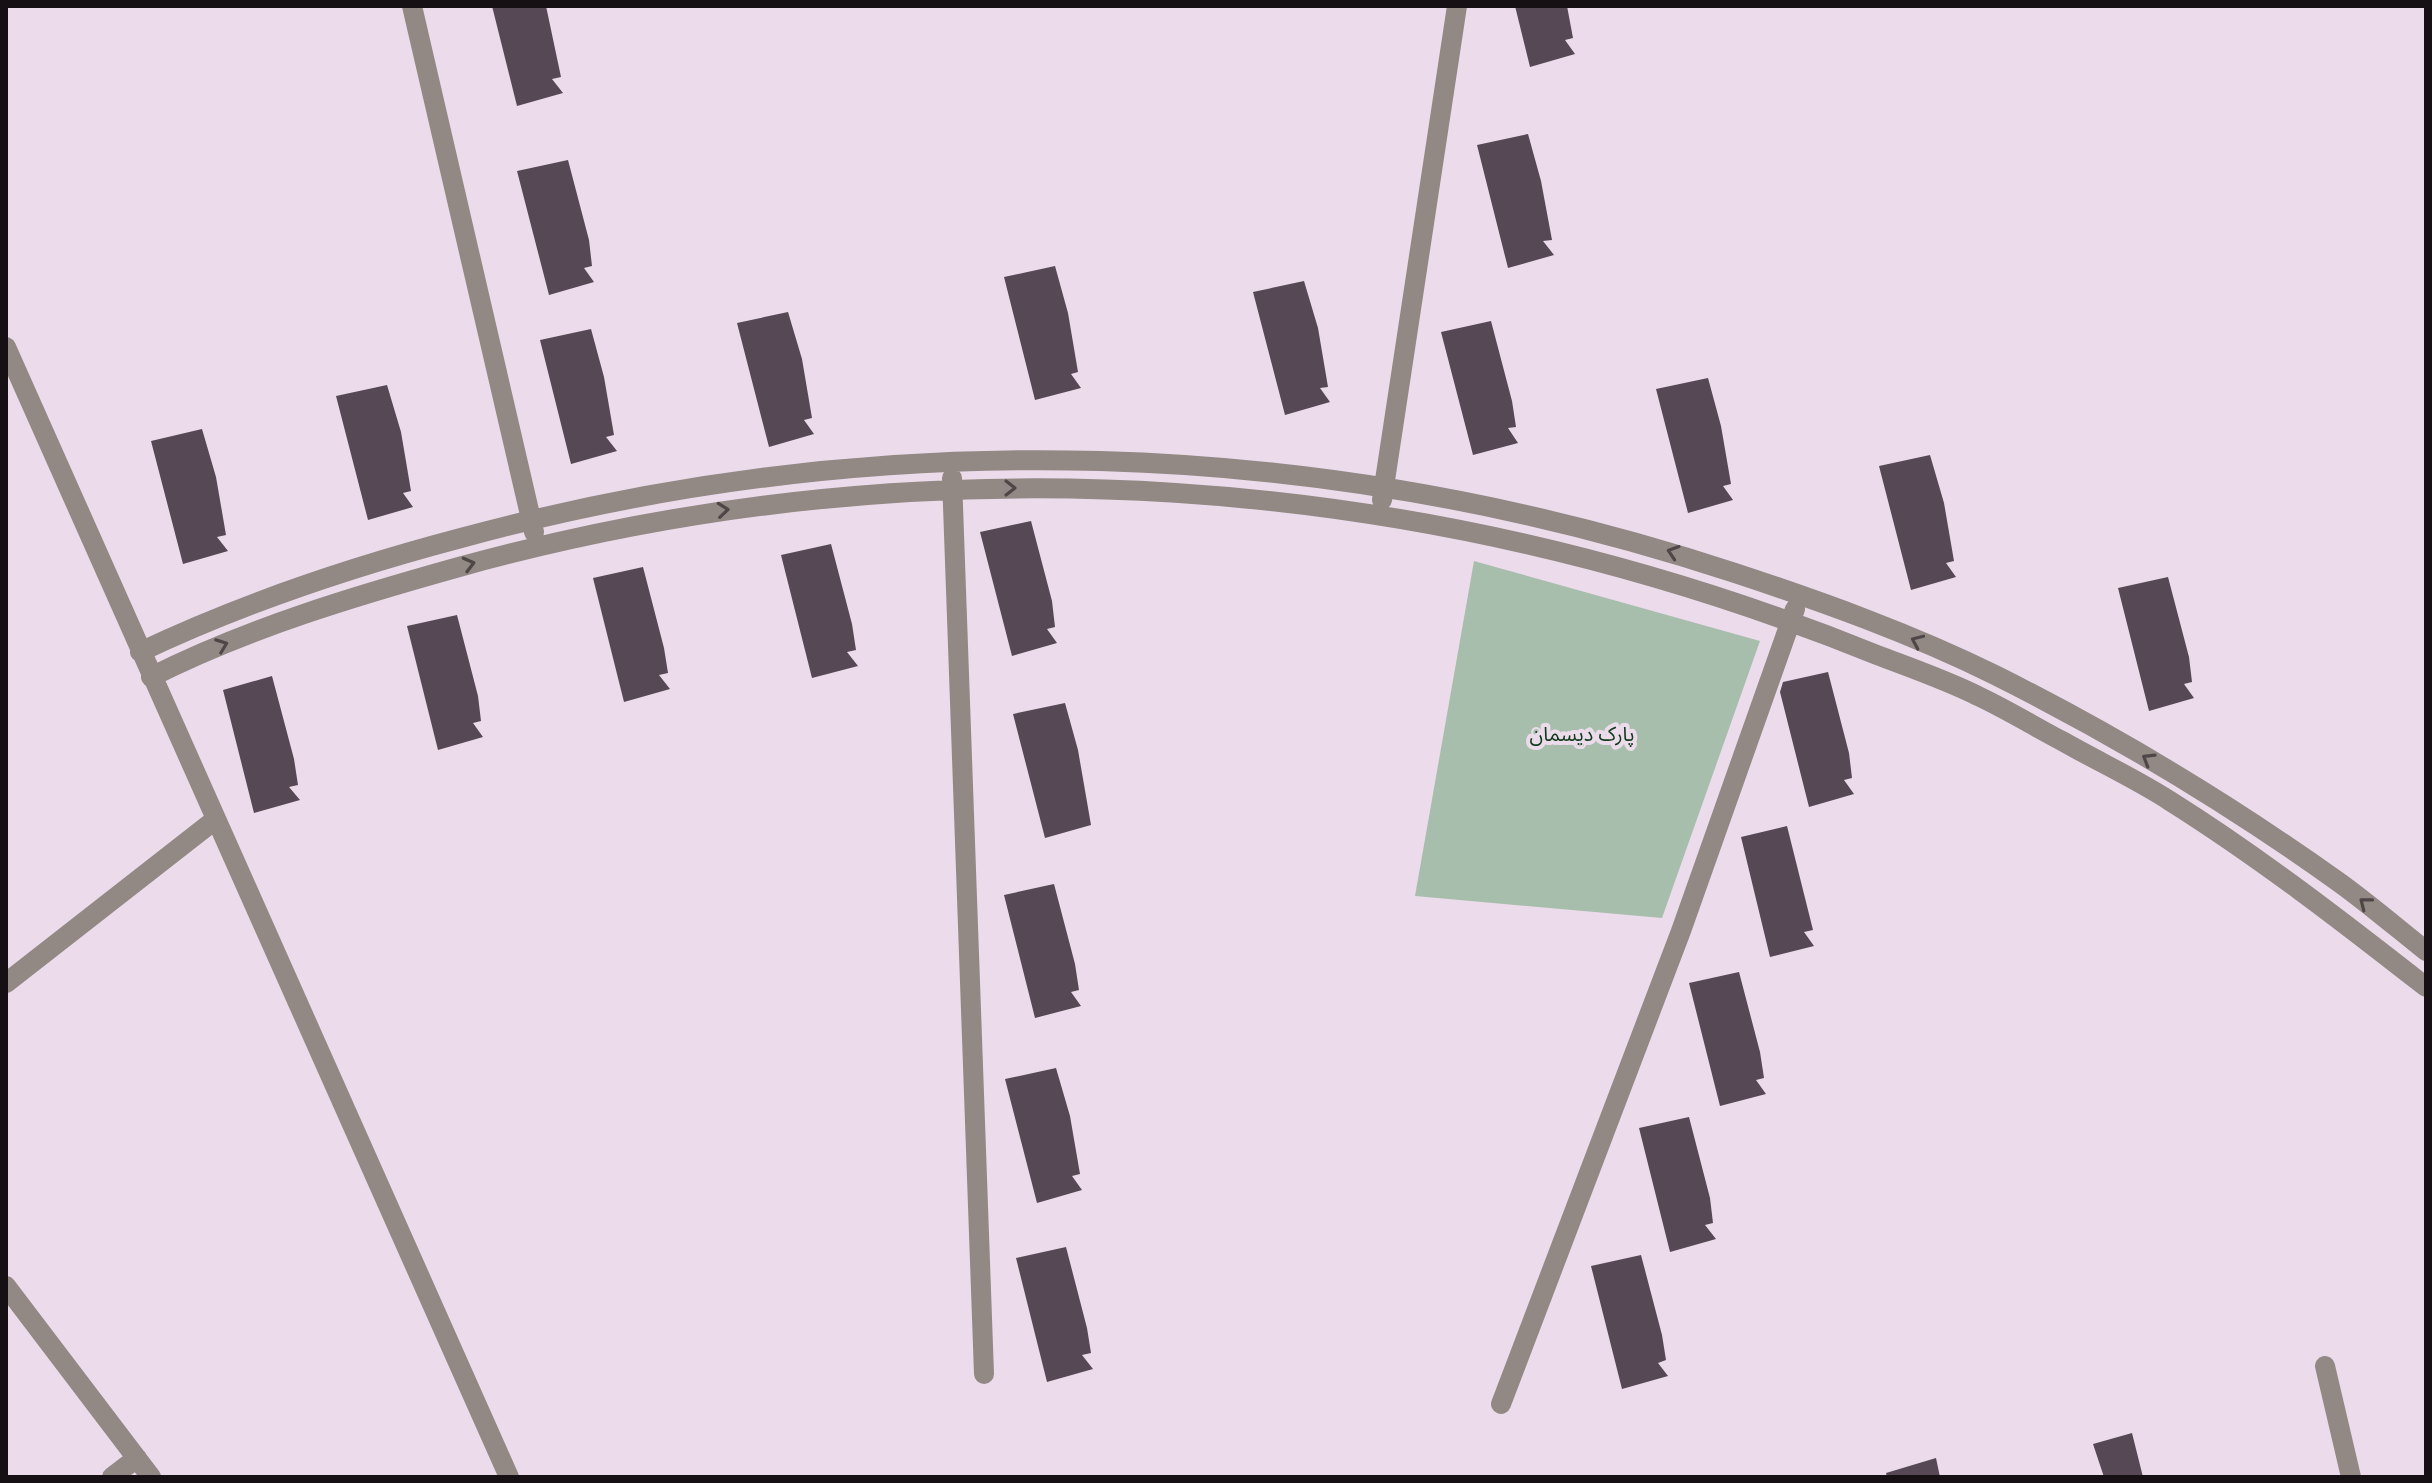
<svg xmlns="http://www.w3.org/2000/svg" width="2432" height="1483" font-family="Poppins,'Noto Sans Arabic',sans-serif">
<rect width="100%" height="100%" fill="#ecdceb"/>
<path fill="#a8beac" d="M1474 561 1760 641 1662 918 1415 896Z"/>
<path fill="#564855" d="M492 6H546L561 77 552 79 563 93 517 106Z
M1515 6H1567L1573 38 1565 40 1575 54 1530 67Z
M1528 134 1541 181 1552 240 1543 241 1554 255 1508 268 1477 145Z
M568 160 589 240 592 266 584 268 594 282 549 295 517 171Z
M1055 266 1068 313 1078 372 1071 374 1081 388 1035 400 1004 277Z
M1304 281 1318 328 1328 387 1320 388 1330 402 1285 415 1253 292Z
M788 312 802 359 812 418 804 420 814 434 769 447 737 323Z
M1491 321 1512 401 1516 427 1508 428 1518 443 1473 455 1441 332Z
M591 329 604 377 614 435 606 437 617 451 571 464 540 340Z
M1708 378 1721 426 1731 484 1723 486 1733 500 1688 513 1656 389Z
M387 385 401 432 411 491 403 493 413 507 368 520 336 396Z
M202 429 216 477 226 535 217 537 228 551 183 564 151 441Z
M1930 455 1944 503 1954 561 1946 563 1956 577 1911 590 1879 466Z
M1031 521 1052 601 1055 627 1047 629 1057 643 1012 656 980 532Z
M831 544 852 624 856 650 847 652 858 666 812 678 781 555Z
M643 567 664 648 668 673 659 675 670 689 624 702 593 578Z
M2168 577 2189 657 2192 682 2184 684 2194 698 2149 711 2118 588Z
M457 615 478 696 481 721 473 723 483 737 438 750 407 626Z
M1828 672 1849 753 1852 778 1844 780 1854 794 1809 807 1780 692 1783 682Z
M272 676 294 759 298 785 289 787 300 800 254 813 223 690Z
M1065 703 1078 750 1091 825 1045 838 1013 714Z
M1787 826 1813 930 1804 932 1814 946 1770 957 1741 837Z
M1054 884 1075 964 1079 990 1071 992 1081 1006 1035 1018 1004 895Z
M1739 972 1760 1052 1764 1078 1756 1080 1766 1094 1720 1106 1689 983Z
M1056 1068 1070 1116 1080 1174 1072 1176 1082 1190 1037 1203 1005 1079Z
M1689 1117 1710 1198 1713 1223 1705 1225 1716 1239 1670 1252 1639 1128Z
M1066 1247 1087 1328 1091 1353 1082 1355 1093 1369 1047 1382 1016 1258Z
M1641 1255 1662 1335 1666 1360 1658 1363 1668 1376 1622 1389 1591 1266Z
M2132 1433 2143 1477H2104L2093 1444Z
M1936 1458 1940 1477H1887L1886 1473Z"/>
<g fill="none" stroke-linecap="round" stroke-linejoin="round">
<path stroke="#928985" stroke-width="20" d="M412 6 534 532
M6 347 509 1477
M952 478 984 1374
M1382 500 1457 6
M140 652C243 603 351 567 461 538 883 423 1319 436 1735 573 1823 602 1912 634 1995 675 2115 735 2231 805 2340 883 2369 904 2397 928 2426 951
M151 677C248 628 355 596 459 567 933 436 1423 471 1877 655 1911 668 1946 680 1978 696 2008 710 2035 727 2064 742 2099 762 2136 779 2170 801 2259 857 2343 922 2426 987
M6 983 216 819
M6 1286 151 1477
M2325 1366 2351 1477
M1501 1404 1681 931 1795 609
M112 1477 137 1458"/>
</g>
<defs><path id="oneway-chevron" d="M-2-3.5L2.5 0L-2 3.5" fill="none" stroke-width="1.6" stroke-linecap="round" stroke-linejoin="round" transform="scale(2)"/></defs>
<g stroke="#4e4647">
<use href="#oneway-chevron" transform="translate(1010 488)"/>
<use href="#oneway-chevron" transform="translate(723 510) rotate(-6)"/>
<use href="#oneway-chevron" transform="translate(1673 552) rotate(-162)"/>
<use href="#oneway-chevron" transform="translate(469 564) rotate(-15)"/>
<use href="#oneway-chevron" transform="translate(1917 641) rotate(-156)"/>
<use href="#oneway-chevron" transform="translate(222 645) rotate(-21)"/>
<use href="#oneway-chevron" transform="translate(2148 759) rotate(-149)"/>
<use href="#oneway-chevron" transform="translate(2365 903) rotate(-142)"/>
</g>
<g text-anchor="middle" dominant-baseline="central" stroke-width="8" stroke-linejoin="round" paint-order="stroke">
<g font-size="20" fill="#0f3a1c" stroke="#ecdceb">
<text x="1582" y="734">پارک دیسمان</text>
</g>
</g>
<rect width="2432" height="1483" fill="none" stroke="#161015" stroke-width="16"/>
</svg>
